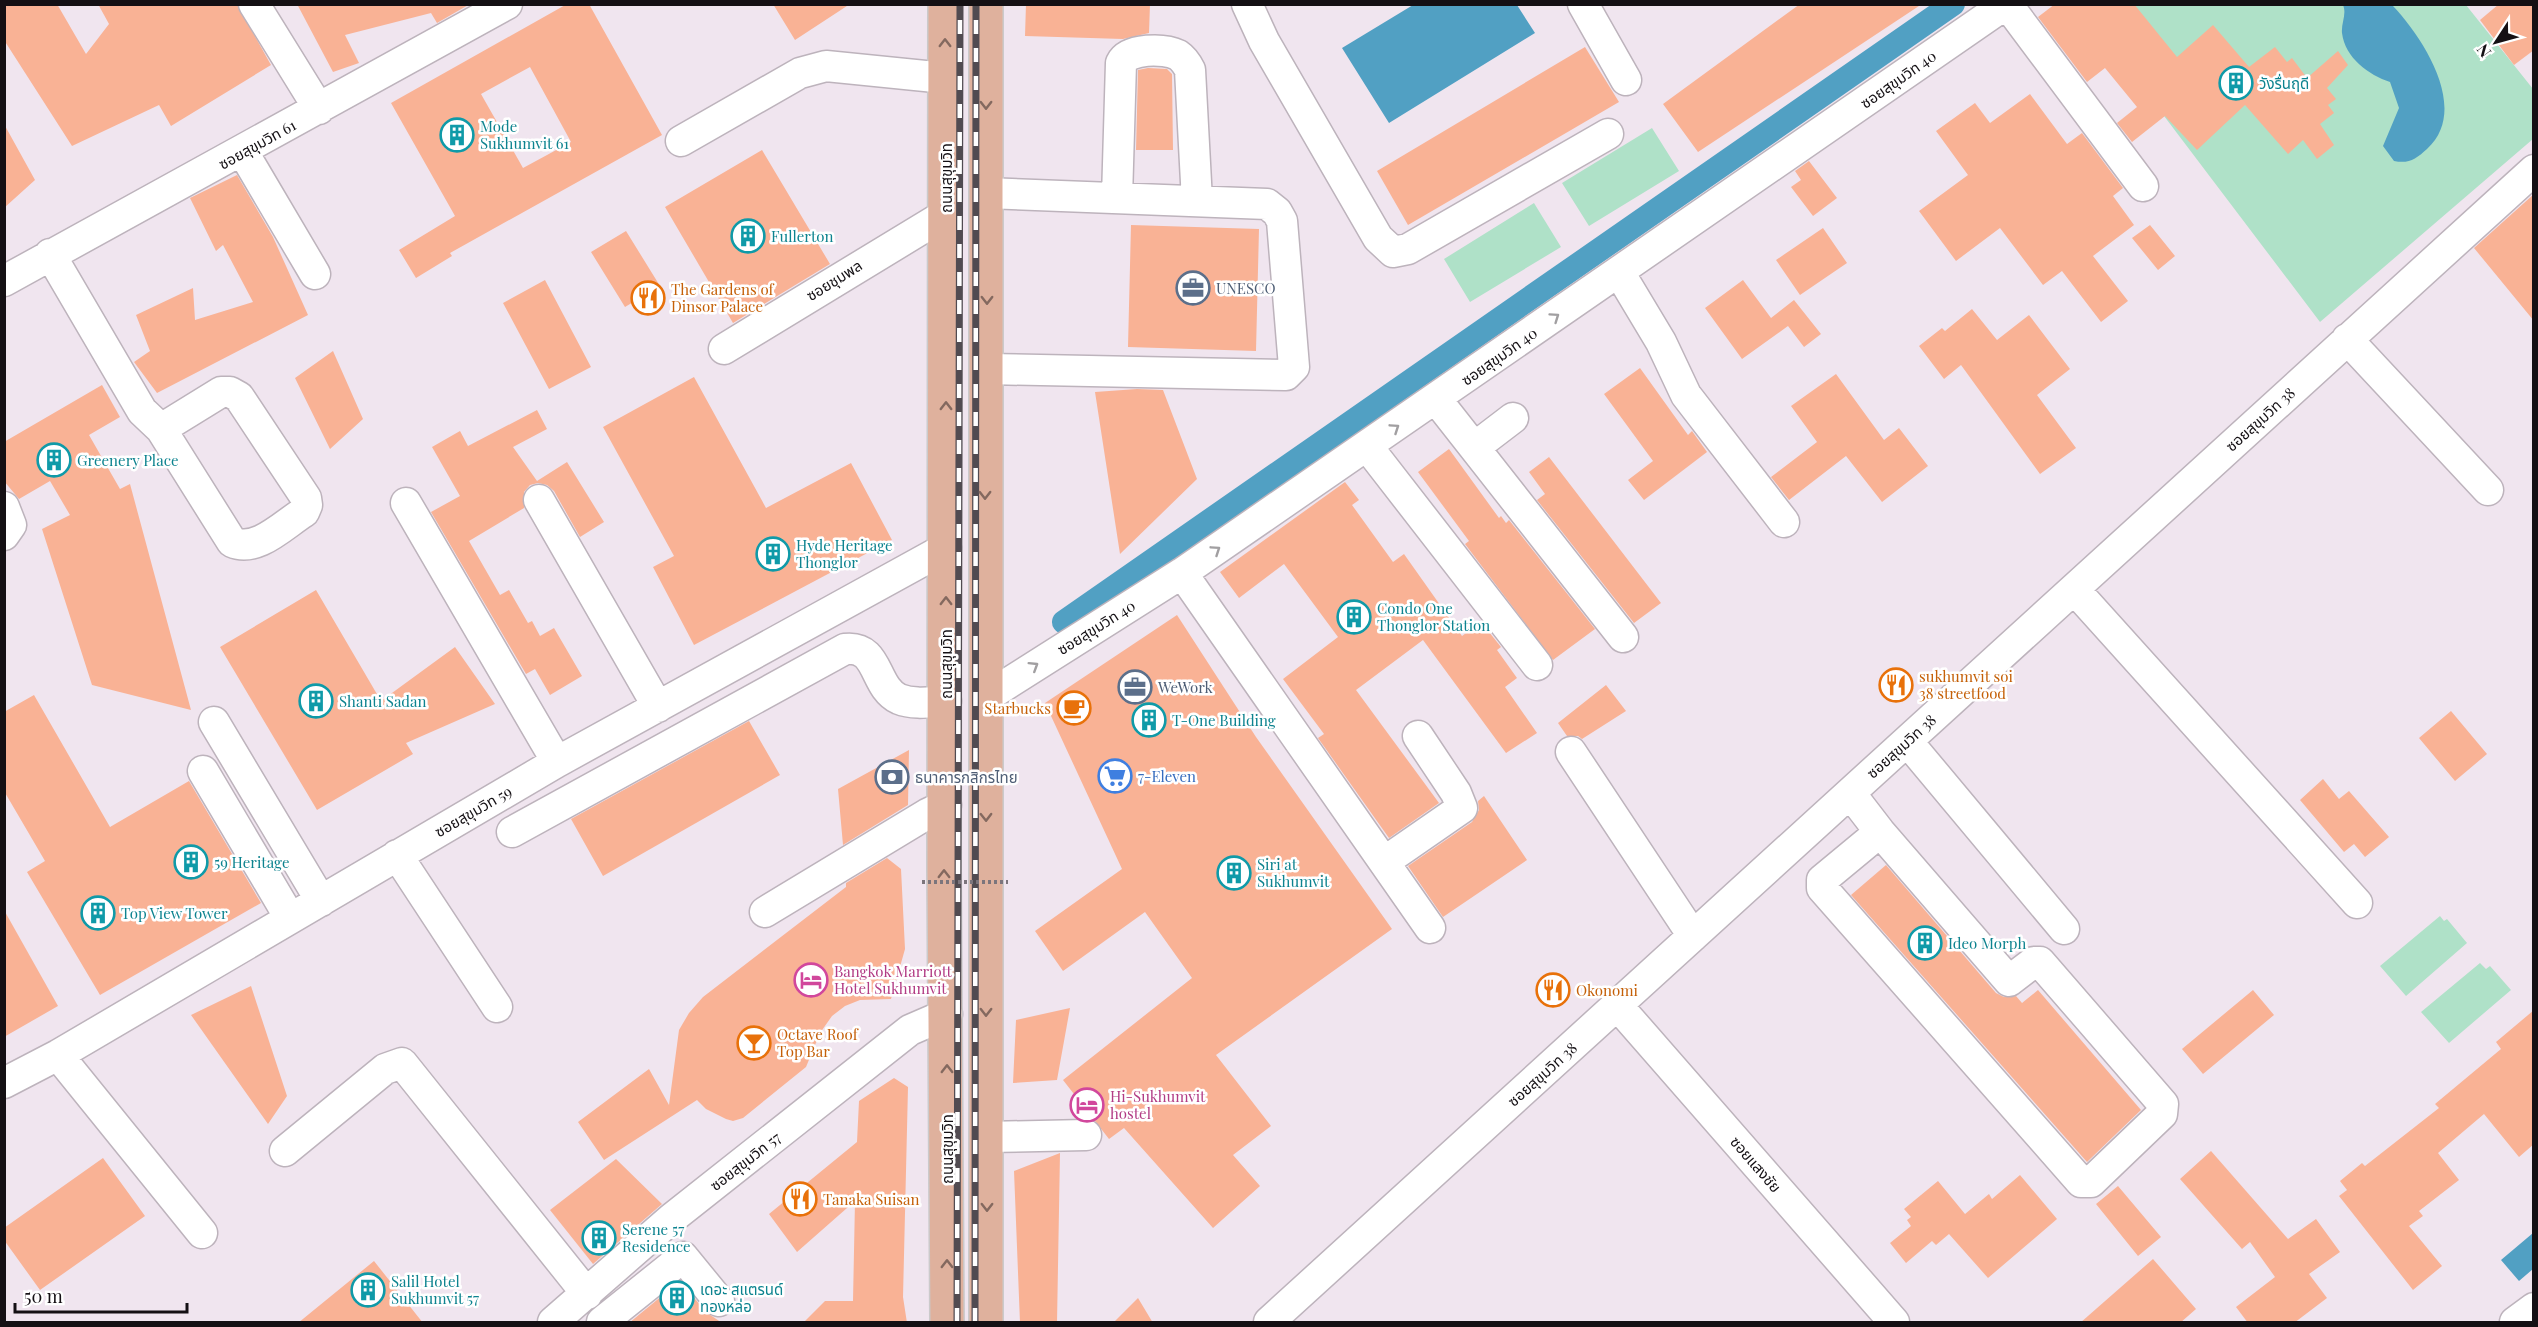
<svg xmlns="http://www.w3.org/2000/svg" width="2538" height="1327" font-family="'Playfair Display','Noto Sans Thai',serif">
<rect width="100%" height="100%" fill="#f0e5ef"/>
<path fill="#afe1c8" d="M2080 5H2466L2533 89V139L2320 322Z
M1652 128 1679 171 1589 226 1562 183Z
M1534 203 1561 247 1470 302 1444 259Z
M2440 916 2444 921 2447 919 2467 943 2406 996 2380 966Z
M2480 963 2486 969 2490 966 2511 990 2449 1043 2421 1012Z"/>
<path fill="#51a0c3" d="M1413 5H1517L1535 33 1389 123 1342 48Z
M2343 5 2393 6C2424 39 2470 110 2427 149 2416 159 2409 164 2394 161L2383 146 2399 108 2390 82C2369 75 2345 58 2342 33 2341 23 2347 14 2343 5Z
M2533 1233V1269L2519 1281 2501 1260Z"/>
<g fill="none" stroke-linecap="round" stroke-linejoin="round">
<path stroke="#51a0c3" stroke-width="24" d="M1064 622 1953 4"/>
</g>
<path fill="#f9b295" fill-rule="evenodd" d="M4 4H57L86 54 109 24 98 4H237L271 65 171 126 159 105 72 146 4 40Z
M297 4H470L437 23 431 13 345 35 359 63 333 72Z
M567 4H589L662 135 450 253 452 256 416 278 399 250 455 216 391 103ZM530 67 571 142 523 168 481 94Z
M773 4H850L795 40Z
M1026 4H1150L1149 33 1123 39 1025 36Z
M1800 4H1922L1698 152 1663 104Z
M2055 4H2134L2177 57 2213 25 2249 67 2275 47 2287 62 2292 58 2307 78 2338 51 2348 65 2327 88 2336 99 2328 105 2334 113 2320 124 2334 145 2317 159 2303 140 2288 154 2245 105 2197 150 2165 116 2132 142 2117 123 2137 107 2105 68 2087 82 2038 17Z
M2499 4H2534V50L2514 65 2480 20Z
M1585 47 1619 102 1408 225 1377 171Z
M1148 68 1167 69 1172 74 1173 150H1136L1138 70Z
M2030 94 2067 144 2082 133 2123 188 2113 196 2134 225 2093 256 2128 301 2101 322 2062 271 2043 285 2000 228 1956 261 1919 211 1968 175 1936 131 1975 103 1990 123Z
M4 124 35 180 4 208Z
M762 150 830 264 733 323 665 207Z
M1809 161 1837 198 1813 216 1791 187 1801 180 1795 171Z
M237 175 273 237 308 315 157 393 134 362 150 351 136 315 193 288 195 320 253 302 223 245 216 251 190 198Z
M2534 194V321L2474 248Z
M1131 225 1259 229 1256 351 1128 347Z
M2150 225 2175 256 2158 270 2132 238Z
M1823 228 1847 263 1800 295 1776 260Z
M626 231 660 286 625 307 591 252Z
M545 280 591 367 549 389 503 303Z
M1743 280 1771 318 1794 300 1821 334 1804 347 1788 326 1742 359 1705 308Z
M1972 309 1997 340 2029 315 2070 369 2037 395 2076 448 2040 474 1961 365 1944 379 1919 346 1942 328 1945 331Z
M333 351 363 419 330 449 295 378Z
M1640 368 1688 435 1692 431 1707 452 1644 500 1628 480 1653 461 1604 394Z
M1836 374 1884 440 1899 428 1928 466 1882 502 1846 456 1789 500 1771 477 1817 442 1791 406Z
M694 377 766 508 851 463 892 540 694 645 653 567 674 556 603 427Z
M102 385 120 417 89 435 120 489 130 484 191 710 92 685 42 529 70 515 50 481 19 499 4 481V442Z
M1137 389 1163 390 1197 479 1120 554 1095 392Z
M537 410 547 429 513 447 537 481 567 462 604 522 580 537 554 491 547 485 538 483 530 485 524 492V508L469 541 500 595 509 590 528 623 532 621 540 636 554 628 582 676 550 695 535 669 526 674 431 512 460 496 432 447 460 431 468 446Z
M1449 449 1499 518 1501 516 1506 523 1509 520 1595 629 1553 660 1465 544 1469 541 1418 472Z
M1549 457 1661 603 1634 623 1537 500 1545 494 1529 472Z
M1345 482 1359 500 1352 505 1393 562 1404 554 1462 636 1481 622 1501 647 1497 650 1517 678 1505 687 1537 733 1506 753 1423 640 1356 690 1439 803 1389 838 1318 738 1324 734 1283 679 1338 637 1284 564 1239 598 1220 572Z
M316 590 381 701 455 647 495 704 406 743 413 754 317 810 220 647Z
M1177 615 1256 737 1392 929 1216 1055 1271 1126 1233 1155 1260 1186 1213 1228 1124 1128 1109 1139 1063 1080 1192 978 1145 912 1063 971 1035 931 1122 869 1045 703Z
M1606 685 1626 711 1582 739 1578 736H1567L1558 723Z
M34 695 110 827 189 781 261 903 100 995 27 872 45 861 4 791V712Z
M2451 711 2487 754 2455 781 2419 738Z
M749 721 780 775 603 876 571 819Z
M909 750 908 805 843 845 838 789Z
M2323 779 2339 799 2349 791 2389 837 2365 857 2354 844 2344 852 2300 800Z
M1484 796 1527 860 1443 917 1408 866 1472 822 1479 810 1478 801Z
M887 858 901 869 905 949 891 999 860 1000 845 1006 832 1016 820 1033 806 1067 743 1118 733 1121 726 1119 706 1109 697 1100 604 1160 578 1122 649 1069 669 1105 679 1030 689 1013 703 997 846 887V883Z
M1886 865 1996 993 2004 997 2016 996 2022 1003 2038 990 2141 1110 2087 1162 1851 895Z
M4 910 58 1006 4 1037Z
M251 986 287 1096 268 1124 191 1015Z
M2253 990 2274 1015 2203 1074 2182 1049Z
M1070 1008 1057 1080 1013 1083 1016 1020Z
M2534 1010V1144L2519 1157 2484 1114 2438 1153 2459 1180 2419 1211 2423 1216 2409 1226 2442 1266 2413 1290 2339 1196 2347 1190 2340 1181 2362 1163 2365 1166 2439 1108 2435 1104 2501 1049 2496 1042Z
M894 1078 908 1087 903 1297 907 1323H803L825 1301H853L855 1201 797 1252 769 1214 857 1142 859 1101Z
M2211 1151 2288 1239 2316 1219 2340 1252 2309 1274 2327 1298 2294 1323H2248L2236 1307 2275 1277 2250 1242 2242 1249 2180 1179Z
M1060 1153 1057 1323H1020L1014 1171Z
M103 1158 145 1216 40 1290 4 1240V1228Z
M616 1159 662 1204 593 1264 550 1210Z
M2020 1175 2057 1219 1988 1278 1949 1234 1936 1245 1932 1241 1906 1263 1890 1243 1911 1226 1907 1220 1911 1217 1904 1209 1938 1181 1965 1214 1989 1194 1992 1199Z
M2118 1186 2161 1237 2138 1256 2096 1204Z
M2153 1259 2196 1309 2180 1323H2080Z
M374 1261 423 1323H298Z
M680 1281 706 1312 722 1323H629Z
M1138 1298 1153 1323H1113Z"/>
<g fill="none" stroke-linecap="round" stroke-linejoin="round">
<g stroke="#bdb3bc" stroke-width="33">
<path id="minor" d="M254 4 319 109
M1247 4 1264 41 1378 238 1393 252 1408 249 1608 134
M1583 4 1626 80
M2007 4 2143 186
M681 141 800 73 826 66 945 78
M243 152 315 274
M986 193 1267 204 1277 212 1282 221 1294 367 1286 375 987 369
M1117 198 1121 63C1128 48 1164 48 1178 55 1184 59 1187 64 1190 70L1197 201
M50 254 142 411 161 429 221 392H230L239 397 306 498 307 505 304 512C283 525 257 553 232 542L161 429
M1619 272 1661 342 1686 395 1784 522
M4 281 507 4
M2347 339 2488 490
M724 349 946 214
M1436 399 1623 637
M1367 446 1537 665
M1475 447 1513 418
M539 500 658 707
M406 503 557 762
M4 507 11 525 4 535
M1182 573 1430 928
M2074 589 2357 903
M985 698 1182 573 2006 4
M214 722 321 901
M1907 741 2064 929
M1571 752 1693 936
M203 771 290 918
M1850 793 1880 832 2009 981 2034 962H2040L2163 1104 2162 1114 2091 1182H2081L1822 888V880L1880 832
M512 832 845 649C880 645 873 687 899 699 914 705 930 702 946 701
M397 855 497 1007
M1384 862 1462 808 1456 793 1418 736
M765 912 927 814 946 805
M1617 1005 1894 1322
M58 1055 202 1233
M4 1083 58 1055 557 762 946 548
M987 1137 1086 1135
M285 1151 385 1069 402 1063 587 1294
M553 1322 671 1219 910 1030 947 1014
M602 1322 683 1257 719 1301
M1269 1322 2534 170
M2515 1322 2534 1308"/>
</g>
<g stroke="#cbcacb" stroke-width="36">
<path id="major" d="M945 4 944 870 947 1322
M986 4V1322"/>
</g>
<use href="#minor" stroke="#fff" stroke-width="30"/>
<use href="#major" stroke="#dfb19d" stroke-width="33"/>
<g stroke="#514b51" stroke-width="7">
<path id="rail" d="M957 1322 960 4
M975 1322 976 4"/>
</g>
<use href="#rail" stroke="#fff" stroke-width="4.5" stroke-dasharray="14" stroke-linecap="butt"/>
<path stroke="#7c757c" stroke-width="4" stroke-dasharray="3 3" stroke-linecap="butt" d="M922 882H1008"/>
</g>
<defs><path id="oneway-chevron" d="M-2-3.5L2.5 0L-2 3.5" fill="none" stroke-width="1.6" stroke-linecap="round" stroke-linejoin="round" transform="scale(1.5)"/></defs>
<g stroke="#84695f">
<use href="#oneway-chevron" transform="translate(945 43) rotate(-90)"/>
<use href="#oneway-chevron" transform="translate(986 105) rotate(90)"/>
<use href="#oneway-chevron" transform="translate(987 300) rotate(90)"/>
<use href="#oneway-chevron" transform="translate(946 406) rotate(-90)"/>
<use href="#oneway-chevron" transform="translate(985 495) rotate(90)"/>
<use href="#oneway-chevron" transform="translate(946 601) rotate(-90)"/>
<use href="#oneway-chevron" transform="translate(986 817) rotate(89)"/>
<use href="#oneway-chevron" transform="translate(944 874) rotate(-90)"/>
<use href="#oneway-chevron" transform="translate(986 1012) rotate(90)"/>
<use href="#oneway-chevron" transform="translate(947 1069) rotate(-90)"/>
<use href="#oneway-chevron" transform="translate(987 1207) rotate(90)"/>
<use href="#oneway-chevron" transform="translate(947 1264) rotate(-90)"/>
</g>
<g stroke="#a19fa1">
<use href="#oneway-chevron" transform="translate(1555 317) rotate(-35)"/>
<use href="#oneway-chevron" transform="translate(1395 428) rotate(-34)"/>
<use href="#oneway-chevron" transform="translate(1216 550) rotate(-34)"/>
<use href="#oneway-chevron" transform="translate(1034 666) rotate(-32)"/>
</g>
<defs>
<g id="building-ring" transform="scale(1.725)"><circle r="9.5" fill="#fff" stroke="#0f9aa8" stroke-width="1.5"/><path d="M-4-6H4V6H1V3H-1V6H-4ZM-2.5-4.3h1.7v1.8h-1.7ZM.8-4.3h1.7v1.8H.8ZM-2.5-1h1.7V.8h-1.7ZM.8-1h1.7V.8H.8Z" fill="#0f9aa8"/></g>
<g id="office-ring" transform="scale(1.725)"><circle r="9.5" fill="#fff" stroke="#5c6f8a" stroke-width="1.5"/><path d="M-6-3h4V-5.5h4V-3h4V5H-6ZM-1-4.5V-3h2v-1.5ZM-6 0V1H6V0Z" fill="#5c6f8a"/></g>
<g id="restaurant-ring" transform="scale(1.725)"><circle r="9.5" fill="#fff" stroke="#e8710a" stroke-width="1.5"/><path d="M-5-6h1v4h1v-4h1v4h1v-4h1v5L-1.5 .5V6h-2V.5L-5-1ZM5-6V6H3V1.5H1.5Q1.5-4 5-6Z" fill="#e8710a"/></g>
<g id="cafe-ring" transform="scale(1.725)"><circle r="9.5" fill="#fff" stroke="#e8710a" stroke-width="1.5"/><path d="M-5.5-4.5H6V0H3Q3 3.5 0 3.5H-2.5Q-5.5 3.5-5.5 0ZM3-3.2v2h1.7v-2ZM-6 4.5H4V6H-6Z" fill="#e8710a"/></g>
<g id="supermarket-ring" transform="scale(1.725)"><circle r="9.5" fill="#fff" stroke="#3f7fe0" stroke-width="1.5"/><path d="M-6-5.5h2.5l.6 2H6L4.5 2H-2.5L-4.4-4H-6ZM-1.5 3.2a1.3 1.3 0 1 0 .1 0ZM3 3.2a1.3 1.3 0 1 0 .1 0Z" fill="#3f7fe0"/></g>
<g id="bank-ring" transform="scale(1.725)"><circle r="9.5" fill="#fff" stroke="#5c6f8a" stroke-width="1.5"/><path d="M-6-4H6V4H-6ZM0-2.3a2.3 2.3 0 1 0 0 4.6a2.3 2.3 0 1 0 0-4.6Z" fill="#5c6f8a"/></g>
<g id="hotel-ring" transform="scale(1.725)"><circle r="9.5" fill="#fff" stroke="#d1479c" stroke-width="1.5"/><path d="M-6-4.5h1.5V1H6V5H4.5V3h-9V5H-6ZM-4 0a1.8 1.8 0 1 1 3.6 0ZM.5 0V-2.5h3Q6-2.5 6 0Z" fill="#d1479c"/></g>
<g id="bar-ring" transform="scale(1.725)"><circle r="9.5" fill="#fff" stroke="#e8710a" stroke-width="1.5"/><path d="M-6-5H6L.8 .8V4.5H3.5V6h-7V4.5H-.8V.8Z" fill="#e8710a"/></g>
</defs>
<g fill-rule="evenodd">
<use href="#building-ring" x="2236" y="83"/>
<use href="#building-ring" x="457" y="135"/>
<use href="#building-ring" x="748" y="236"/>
<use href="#office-ring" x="1193" y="288"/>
<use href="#restaurant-ring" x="648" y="298"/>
<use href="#building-ring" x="54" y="460"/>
<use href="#building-ring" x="773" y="554"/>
<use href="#building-ring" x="1354" y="617"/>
<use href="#restaurant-ring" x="1896" y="685"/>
<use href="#office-ring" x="1135" y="687"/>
<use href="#building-ring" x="316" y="701"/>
<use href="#cafe-ring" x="1074" y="708"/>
<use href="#building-ring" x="1149" y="720"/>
<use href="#supermarket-ring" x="1115" y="776"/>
<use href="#bank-ring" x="892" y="777"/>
<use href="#building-ring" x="191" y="862"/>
<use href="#building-ring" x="1234" y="873"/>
<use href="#building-ring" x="98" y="913"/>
<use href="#building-ring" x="1925" y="943"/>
<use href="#hotel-ring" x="811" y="980"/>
<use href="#restaurant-ring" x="1553" y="990"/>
<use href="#bar-ring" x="754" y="1043"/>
<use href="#hotel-ring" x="1087" y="1105"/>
<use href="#restaurant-ring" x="800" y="1199"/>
<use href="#building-ring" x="599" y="1238"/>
<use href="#building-ring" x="368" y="1290"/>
<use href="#building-ring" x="677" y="1298"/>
</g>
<g text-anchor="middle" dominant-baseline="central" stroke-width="5" stroke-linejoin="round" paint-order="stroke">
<g font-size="15" fill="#141014" stroke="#fff">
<text transform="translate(1898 79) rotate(-35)">ซอยสุขุมวิท 40</text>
<text transform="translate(257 144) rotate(-29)">ซอยสุขุมวิท 61</text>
<text transform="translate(946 178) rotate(-90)">ถนนสุขุมวิท</text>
<text transform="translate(834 280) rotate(-32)">ซอยชุมพล</text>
<text transform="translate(1499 356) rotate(-35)">ซอยสุขุมวิท 40</text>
<text transform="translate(2260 419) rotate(-42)">ซอยสุขุมวิท 38</text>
<text transform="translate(1096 627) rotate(-32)">ซอยสุขุมวิท 40</text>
<text transform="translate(946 664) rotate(-90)">ถนนสุขุมวิท</text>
<text transform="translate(1901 746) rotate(-42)">ซอยสุขุมวิท 38</text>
<text transform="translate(473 811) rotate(-30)">ซอยสุขุมวิท 59</text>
<text transform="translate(1542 1074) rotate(-42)">ซอยสุขุมวิท 38</text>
<text transform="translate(947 1149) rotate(-90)">ถนนสุขุมวิท</text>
<text transform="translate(745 1161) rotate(-38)">ซอยสุขุมวิท 57</text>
<text transform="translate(1756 1164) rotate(49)">ซอยแสงชัย</text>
</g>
<g font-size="15" fill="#0d838f" stroke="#fff" text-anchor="start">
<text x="2259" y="83">วังรื่นฤดี</text>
<text x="480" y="126">Mode<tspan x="480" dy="17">Sukhumvit 61</tspan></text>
<text x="771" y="236">Fullerton</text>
<text x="77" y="460">Greenery Place</text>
<text x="796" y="545">Hyde Heritage<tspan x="796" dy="17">Thonglor</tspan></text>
<text x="1377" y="608">Condo One<tspan x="1377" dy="17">Thonglor Station</tspan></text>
<text x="339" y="701">Shanti Sadan</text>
<text x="1172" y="720">T-One Building</text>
<text x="214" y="862">59 Heritage</text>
<text x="1257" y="864">Siri at<tspan x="1257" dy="17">Sukhumvit</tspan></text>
<text x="121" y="913">Top View Tower</text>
<text x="1948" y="943">Ideo Morph</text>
<text x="622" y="1229">Serene 57<tspan x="622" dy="17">Residence</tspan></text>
<text x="391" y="1281">Salil Hotel<tspan x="391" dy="17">Sukhumvit 57</tspan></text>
<text x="700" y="1289">เดอะ สแตรนด์<tspan x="700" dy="17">ทองหล่อ</tspan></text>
</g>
<g font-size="15" fill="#4e5e75" stroke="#fff" text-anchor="start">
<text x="1216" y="288">UNESCO</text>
<text x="1158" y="687">WeWork</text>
<text x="915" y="777">ธนาคารกสิกรไทย</text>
</g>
<g font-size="15" fill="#c56008" stroke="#fff" text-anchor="start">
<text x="671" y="289">The Gardens of<tspan x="671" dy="17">Dinsor Palace</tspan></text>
<text x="1919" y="676">sukhumvit soi<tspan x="1919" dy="17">38 streetfood</tspan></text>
<text x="1051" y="708" text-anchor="end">Starbucks</text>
<text x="1576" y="990">Okonomi</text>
<text x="777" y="1034">Octave Roof<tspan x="777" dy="17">Top Bar</tspan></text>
<text x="823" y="1199">Tanaka Suisan</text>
</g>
<g font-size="15" fill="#366cbe" stroke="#fff" text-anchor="start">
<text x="1138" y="776">7-Eleven</text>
</g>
<g font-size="15" fill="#b23c85" stroke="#fff" text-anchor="start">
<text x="834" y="971">Bangkok Marriott<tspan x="834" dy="17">Hotel Sukhumvit</tspan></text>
<text x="1110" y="1096">Hi-Sukhumvit<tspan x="1110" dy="17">hostel</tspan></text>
</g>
</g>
<rect width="2538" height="1327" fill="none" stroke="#141014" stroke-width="12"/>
<g transform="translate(2496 42) rotate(234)" stroke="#ffffff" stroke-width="4.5" paint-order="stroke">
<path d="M0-4.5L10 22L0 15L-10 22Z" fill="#141014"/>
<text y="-9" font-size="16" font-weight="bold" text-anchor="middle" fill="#141014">N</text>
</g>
<path d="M15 1303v9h172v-9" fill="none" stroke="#141014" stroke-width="3"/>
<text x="24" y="1303" font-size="18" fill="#141014" stroke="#ffffff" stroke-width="4.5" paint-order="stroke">50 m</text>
</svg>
